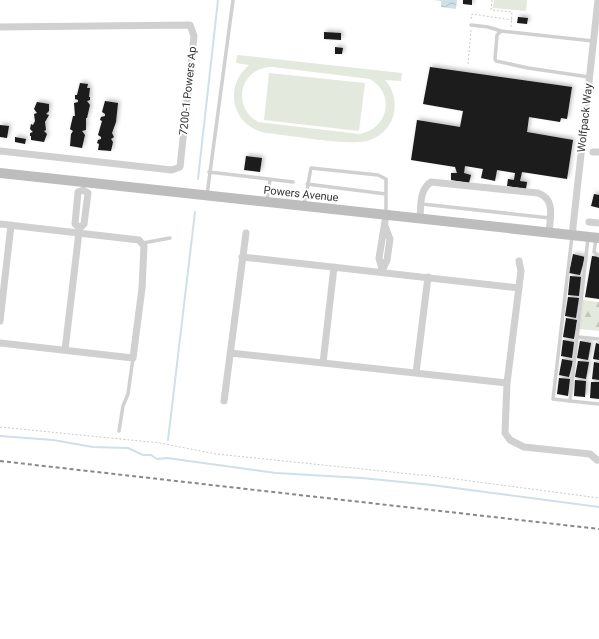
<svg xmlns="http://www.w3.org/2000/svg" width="599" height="639" font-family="Roboto,sans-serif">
<defs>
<pattern id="forest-firs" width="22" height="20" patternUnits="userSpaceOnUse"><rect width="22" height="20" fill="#e3e9dd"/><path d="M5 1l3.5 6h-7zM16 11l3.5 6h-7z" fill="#c3c8be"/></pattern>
<pattern id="water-waves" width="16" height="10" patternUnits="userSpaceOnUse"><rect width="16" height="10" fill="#cee0e9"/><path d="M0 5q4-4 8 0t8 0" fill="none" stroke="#b1c1c8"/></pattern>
<filter id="shadow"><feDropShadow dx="2" dy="-2" stdDeviation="2" flood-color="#0004"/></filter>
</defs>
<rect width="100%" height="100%" fill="#fff"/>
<path fill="url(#forest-firs)" d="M583 300 599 302V331L580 329Z"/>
<path fill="#e3e9dd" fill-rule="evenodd" d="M494 0H527L526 11 493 8Z
M237 55 402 73 401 81 385 80C394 90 397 103 393 117 389 128 381 136 370 140 352 147 288 135 266 133 232 126 223 87 249 65L236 63ZM273 67 370 79C396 94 388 130 359 134L258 122C230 106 241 66 273 67Z
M269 73 365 83 359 131 264 120Z"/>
<path fill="url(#water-waves)" d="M433 0H457L456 9 441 7V1Z"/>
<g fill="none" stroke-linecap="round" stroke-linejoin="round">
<path stroke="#cee0e9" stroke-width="2" d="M198 179 218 0
M0 436 53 440 93 447 128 448 143 455H151L157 459 167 458 276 473 362 478 432 485 599 507
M168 440 195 212"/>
</g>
<path fill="#1a1a1a" filter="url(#shadow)" d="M463 0H472V5L463 4Z
M518 17 528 18 527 24 517 23Z
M324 32 341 33V40L324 39Z
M335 47 343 48 342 54H335Z
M430 67 572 87 567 119 561 118 560 122 529 117 527 132 573 140 567 179 522 172 520 181 527 182 526 189 507 186 508 179 514 180 515 173 497 170 495 181 481 178 483 169 465 166 464 173 471 175 469 183 451 180V173H457L455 167 411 160 417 120 460 127 463 111 423 104Z
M80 83 88 84 87 88H90L89 97H90V100L87 101 90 105 87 118H86V130L82 131 85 135 82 148 70 146 71 134 73 131 70 129 73 116H75L74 103 78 102V100L75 99V95H77Z
M105 101 118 103 116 122 112 133 114 137 111 139 113 142 111 151 98 150 99 144 97 143 98 140 101 139V137L98 135 102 121 100 120 101 117 105 116V114L102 112Z
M37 102 49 104V111L46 114 49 115 45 122 46 130 44 131 47 134 44 142 31 140V136H30V133L33 132 30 129 31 124 33 125 35 121 34 114 37 113 34 109Z
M0 125 9 126 7 138 0 137Z
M15 137 26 139 25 144 15 142Z
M246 156 262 158 260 172 244 170Z
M594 194 599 195V208L591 206Z
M573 254 585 257 580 275 569 273Z
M592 256 599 257V299L585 297Z
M570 276 581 277 579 296 568 295Z
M568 297 579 298 576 318 565 316Z
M566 318 577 320 574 339 563 337Z
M563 340 574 342 572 358 561 356Z
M580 341 591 343 588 360 577 358Z
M596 343 599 344V360L593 359Z
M562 359 573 361 569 377 559 375Z
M578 361 589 362 586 379 575 377Z
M594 362 599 363V380L592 379Z
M559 378 570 379 568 396 557 394Z
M575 380 586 381 585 397 574 396Z
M591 382H599V399L590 398Z"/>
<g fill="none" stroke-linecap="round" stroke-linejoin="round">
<path stroke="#cacaca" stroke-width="1" stroke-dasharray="2 2" stroke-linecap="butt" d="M492 0 491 10 512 12 511 28
M471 19 472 14 512 20
M468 64 471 30
M0 427 160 443 216 454 440 477 599 498"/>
<path stroke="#d0d0d0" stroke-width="3.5" d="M471 25 488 27 501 31
M589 77 528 68 496 61 495 59 497 35 501 31 593 41
M209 172 293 182
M307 184 386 194
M207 195 233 0
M267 201 270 180
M422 204 550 218
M304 205 311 168 378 175 386 179V214
M588 238 570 401 599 404
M596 238 594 252 599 256
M143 243 170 238
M578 337 599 339
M570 401 553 399 572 236
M119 431 123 406 128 394 133 358"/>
<path stroke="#d0d0d0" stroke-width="7" d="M0 27 190 25 194 36 180 167 172 170 0 151
M593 152H599
M420 219C421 206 419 190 431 182L538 193C556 199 550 218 549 233
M589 222 599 223
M0 224 139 240 144 246 142 288 133 358 0 343
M80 228 75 224 78 192 83 190
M572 236 598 0
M242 257 519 288
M519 261 521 271 507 383 505 433 510 440 524 447 590 454 597 460
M382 269 379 258 386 215
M382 271 387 260 390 239 385 226
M0 321 11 225
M65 350 79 232 80 228 84 224 88 193 83 190
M230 353 507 383
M323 363 334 267
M416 373 428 277
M224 401 246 233"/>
<path stroke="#bdbdbd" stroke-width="10" d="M0 173 599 238"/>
<path stroke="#888" stroke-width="2" stroke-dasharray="4 3" stroke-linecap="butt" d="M0 461 599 529"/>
</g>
<g text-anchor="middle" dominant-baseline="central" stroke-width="4" stroke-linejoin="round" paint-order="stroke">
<g font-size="11" fill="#333" stroke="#fff">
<text transform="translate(188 91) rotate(-84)">7200-1 Powers Ap</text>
<text transform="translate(585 118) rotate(-84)">Wolfpack Way</text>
<text transform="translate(301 194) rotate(6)">Powers Avenue</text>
</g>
</g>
</svg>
